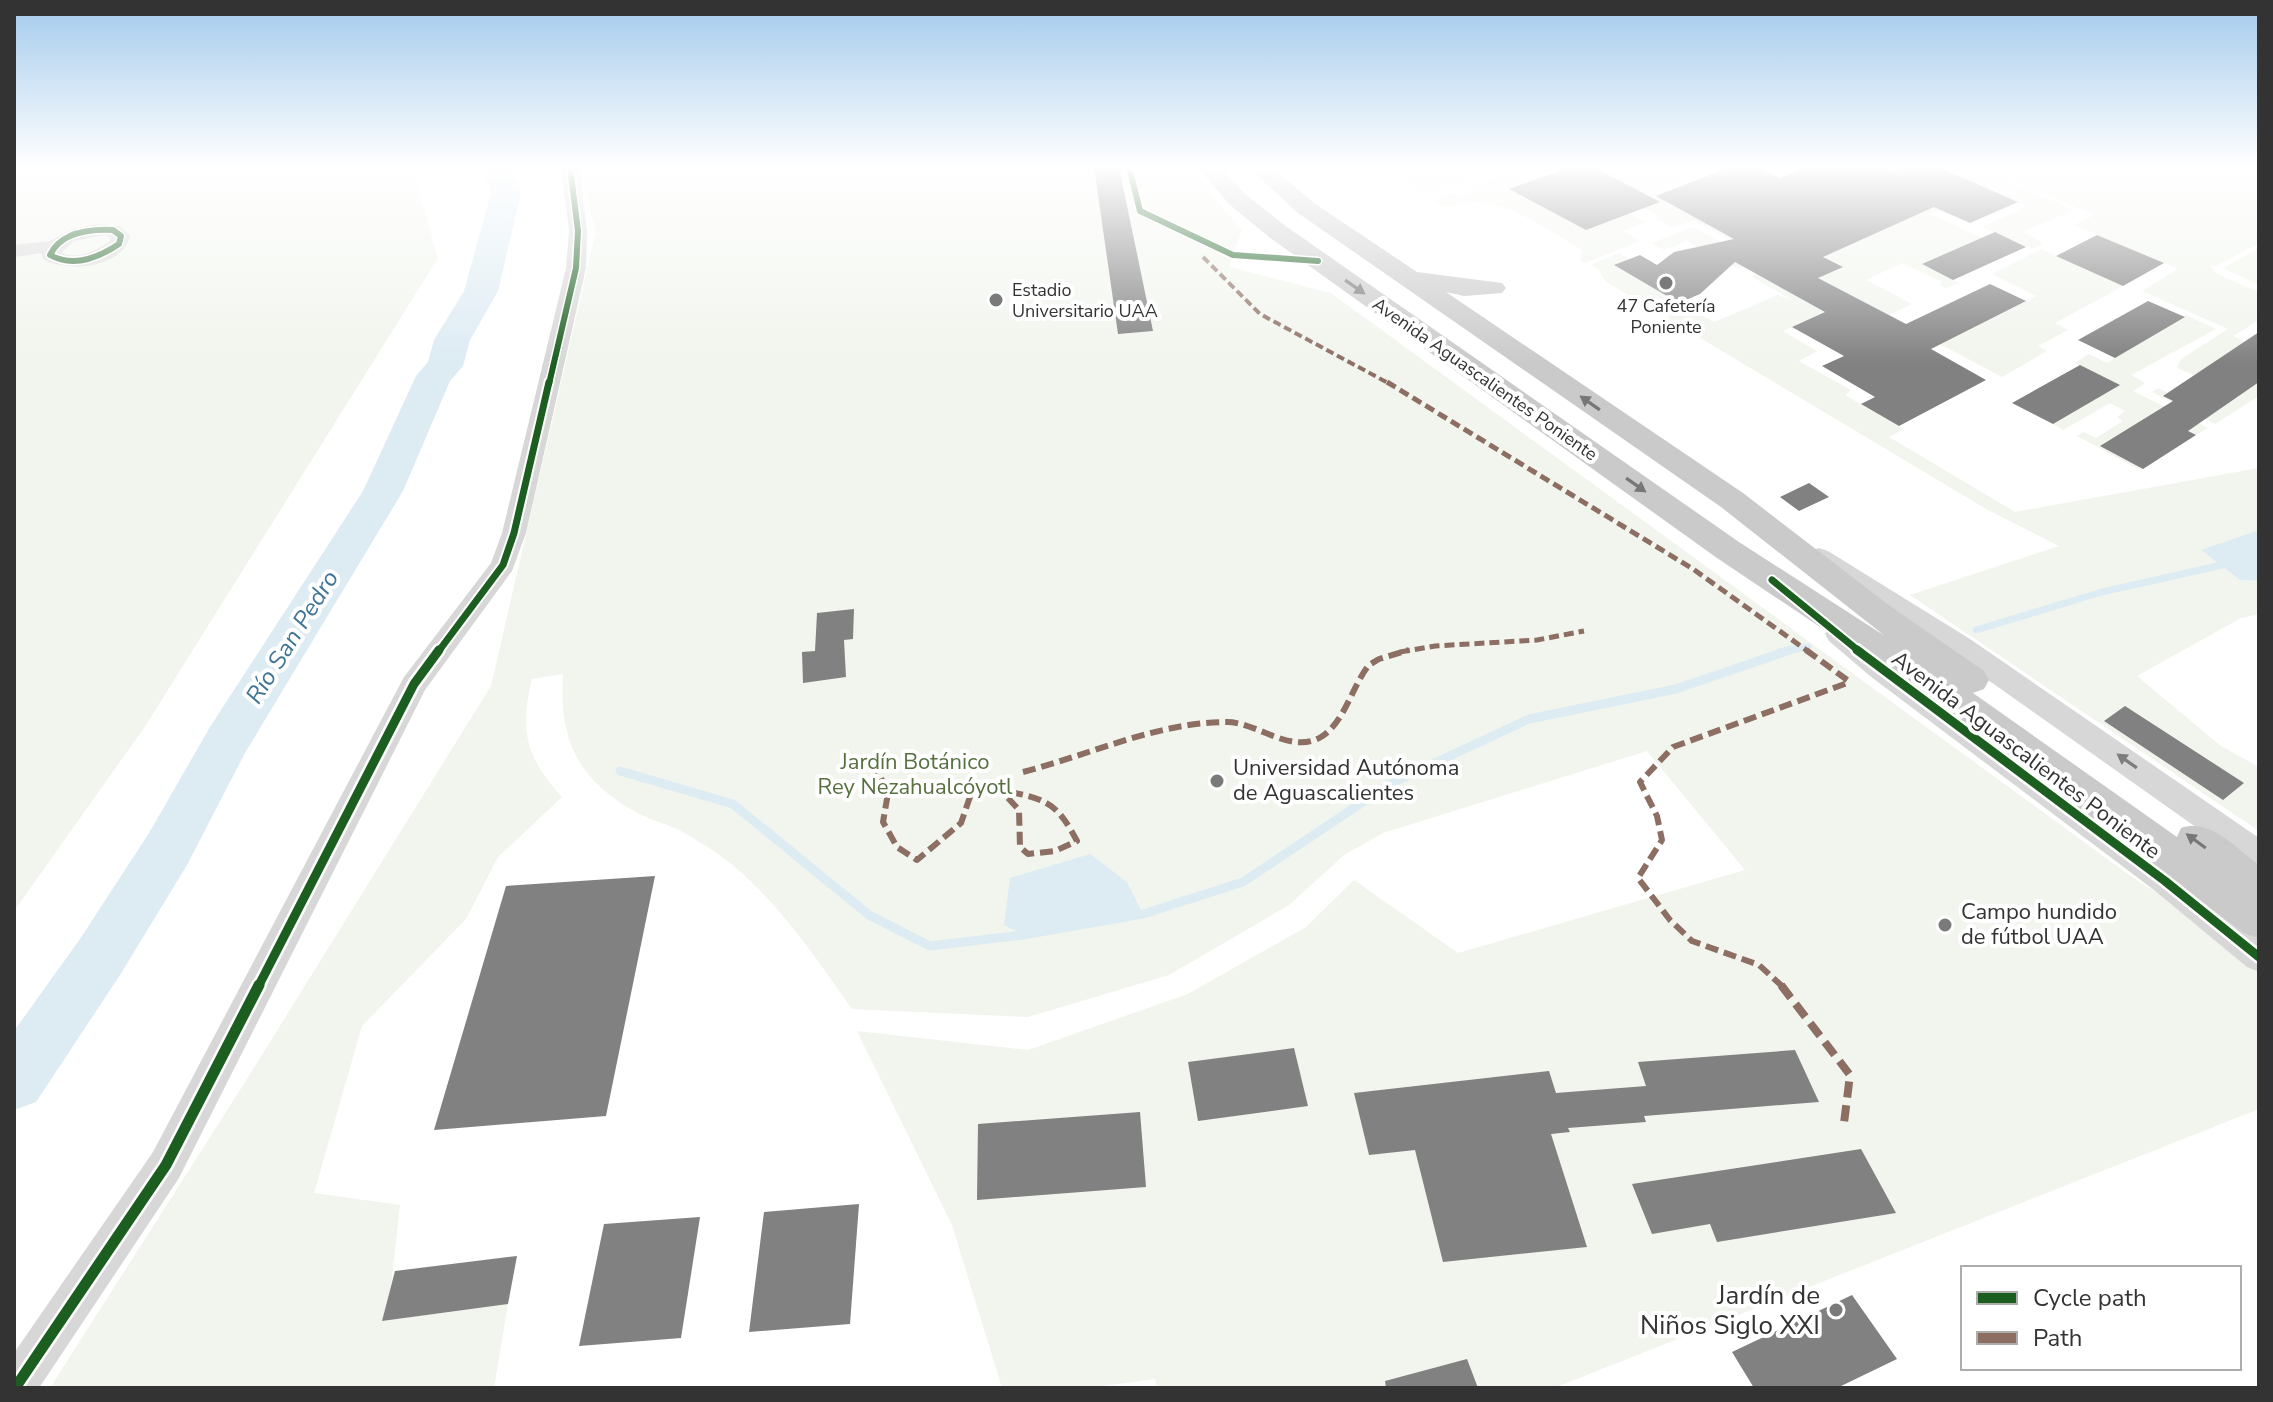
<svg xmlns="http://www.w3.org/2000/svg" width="2273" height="1402" font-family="'Nunito Sans',sans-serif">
<rect width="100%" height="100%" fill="#fff"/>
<path fill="#f1f5ed" d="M14 167H412L438 258 146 725 14 911Z
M576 167H1188L1242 230 1229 267 1331 293 2132 877 2220 931 2259 966V1109L1554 1388H1157L1155 1379 1088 1388H1002L952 1225 857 1031 1028 1050 1188 994 1306 927 1354 880 1458 953 1745 870 1647 751 1383 833 1344 855 1289 905 1169 975 1028 1017 852 1009C817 959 782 907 735 867 719 853 697 840 679 830 664 823 647 819 634 811 576 778 559 738 563 674L532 679C519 730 526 758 562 797L498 857 466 919 362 1026 314 1193 400 1205 391 1286 383 1321 508 1304 494 1388H50L247 1079 491 686 596 231Z
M1393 167H1497L1499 168 1456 184 1449 180 1439 183 1443 187 1424 193Z
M1594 167H1702L1699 169 1704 172 1663 189 1700 207 1777 177 1757 167H1806L1798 171 1884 199 1947 207 1931 214 1982 238 1923 265 1960 283 1945 288 1939 285 1942 282 1902 263 1866 280 1912 304 1889 315 1855 298 1783 331 1817 351 1799 361 1851 390 1845 395 1904 429 1889 437 2015 512 2259 468V530L2202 550 2240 580 2259 581V614L2241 618 2137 676 2221 746 2259 767V831L1910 595 2059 546 1988 510 1605 281 1599 270 1590 265 1619 253 1629 259 1615 266 1714 322 1778 295 1794 301 1752 277 1757 274 1788 291 1842 267 1813 251 1740 245 1693 220 1673 228 1655 218 1659 216 1624 197 1630 213 1646 222 1623 231 1640 241 1585 263 1580 260 1582 250C1536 224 1500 191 1445 207L1434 200 1452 193 1459 197 1469 193 1464 189 1510 173 1527 182 1510 189 1534 202 1608 175Z
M1940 167H1975L2074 210 2023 232 2043 243 2032 249 1982 227 2027 206 1985 188 1949 178 1957 174Z
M1982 167H2259V243L2216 266 2210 265 2217 274 2259 292V320L2233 336 2259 348 2194 375 2177 368 2181 359 2228 329 2142 291 2178 269 2074 225 2094 215Z
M1693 227 1757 261 1739 269 1687 241 1664 250 1652 243Z
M2259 248V285L2223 268Z
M2041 249 2123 286 2055 323 2068 330 2038 346 2047 351 2002 377 1904 325 1913 321 1949 340 2036 296 1992 274Z
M2186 315 2216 329 2131 375 2145 383 2133 391 2208 428 2196 435 2100 446 2140 467 2138 469 2077 436 2083 432 2096 438 2123 421 2117 417 2125 411 2110 403 2063 430 2053 424 2119 385 2075 363 2089 354 2107 363Z
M2259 382V396L2215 424 2152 392 2158 388 2168 393 2164 397 2208 417Z"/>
<path fill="#ddebf3" d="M2259 530V581L2240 580 2201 550Z
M1090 854 1127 882 1143 914 1023 935 1004 925 1010 878Z"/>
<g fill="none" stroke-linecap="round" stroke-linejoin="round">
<path stroke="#ddebf3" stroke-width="7" d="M1976 630 2102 592 2231 563
M1780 652 1808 647"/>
<path stroke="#ddebf3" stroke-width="9" d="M620 771 733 804 869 915 930 946 1023 935 1143 914 1243 882 1390 784 1529 719 1676 689 1790 650"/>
<path fill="#ddebf3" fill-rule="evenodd" d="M482 167H512L521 193 498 291 470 340 463 366 450 381 403 491 245 753 187 865 120 975 36 1102 14 1110V1031L80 939 149 833 210 727 363 491 416 376 428 362 434 340 464 291 491 193Z"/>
</g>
<path fill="#818181" d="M1094 167H1119L1153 331 1118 334Z
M1570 167H1594L1660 202 1586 230 1509 189Z
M1730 167H1757L1780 178 1806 167H1881L1893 172 1907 167H1938L2018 202 1970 223 1934 207 1823 257 1843 267 1818 278 1906 324 1990 284 2026 301 1931 349 1986 380 1899 426 1861 404 1875 397 1822 366 1844 356 1792 327 1825 312 1735 262 1700 294 1679 303 1614 265 1640 255 1657 265 1674 252 1734 239 1656 196Z
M1995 232 2026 247 1953 280 1922 264Z
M2097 235 2164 263 2123 286 2056 256Z
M2148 301 2185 317 2115 358 2078 340Z
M2259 332V382L2188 431 2196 435 2143 469 2100 446 2173 401 2163 396Z
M2080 365 2120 385 2053 424 2012 403Z
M1809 483 1829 497 1799 511 1780 497Z
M854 609 853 639 844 640 846 677 803 683 802 652 815 651 817 613Z
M2125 706 2244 783 2223 800 2104 721Z
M655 876 606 1116 434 1130 506 886Z
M1294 1048 1308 1106 1198 1121 1188 1062Z
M1795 1050 1819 1102 1644 1116 1646 1122 1568 1128 1570 1132 1551 1134 1587 1247 1443 1262 1415 1150 1369 1155 1354 1093 1549 1071 1556 1093 1646 1086 1638 1062Z
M1140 1112 1146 1187 977 1200 978 1124Z
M1861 1149 1896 1213 1717 1242 1710 1224 1652 1234 1632 1184Z
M859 1204 850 1324 749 1332 764 1212Z
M700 1217 681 1338 579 1346 604 1224Z
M517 1256 508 1304 382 1321 395 1271Z
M1852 1295 1897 1359 1837 1388H1754L1732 1352Z
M1467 1359 1478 1388H1386L1385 1381Z"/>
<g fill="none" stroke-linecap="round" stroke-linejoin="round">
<path fill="#d7d7d7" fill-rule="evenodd" d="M561 167H579L587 231 586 268 526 533 512 571 425 690 179 1178 39 1388H14V1353L153 1152 404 677 491 563 502 533 566 268 569 231Z
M96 224 120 226 130 236C123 268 67 273 43 259L41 253 14 257V245L50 241 70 230ZM105 235 111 238 110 241C95 251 78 260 61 253L74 241Z
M1819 548 1828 551 1970 639 2259 838V868L2248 864 1950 653 1810 563 1806 557 1810 551Z
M1838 624 1847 627 1890 662 2176 872 2259 937V972L2247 967 2154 890 1870 676 1829 641 1825 634 1829 627Z"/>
<path fill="#cacaca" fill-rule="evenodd" d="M1197 167H1220L1246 195 1287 227 1739 542 1885 636 1721 507 1298 213 1248 167H1272L1314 203 1417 272 1502 283 1506 288 1502 293 1464 296 1446 292 1743 493 1890 606 1984 671 1989 680 1984 689 1973 693 2177 837 2181 828C2210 818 2236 848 2259 865V938L2244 933 1989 740 1717 558 1269 237 1230 205Z"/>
<path stroke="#8d6e63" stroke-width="4" stroke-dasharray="8 4" stroke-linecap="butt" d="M1203 257 1260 314 1390 384"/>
<path stroke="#8d6e63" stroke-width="5" stroke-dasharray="10 5" stroke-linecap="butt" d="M1387 382 1693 569 1809 652
M1400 652 1435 646 1537 640 1584 631"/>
<path stroke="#8d6e63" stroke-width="6" stroke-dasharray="13 6" stroke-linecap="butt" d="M1806 650 1850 682
M873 761 888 793 883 822 897 847 917 860 961 823 971 794
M1023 772C1089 755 1158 722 1227 722 1257 722 1291 755 1321 737 1345 722 1352 686 1369 665L1379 659 1409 650
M1008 798 1019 810 1020 847 1028 854 1055 851 1077 841C1060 809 1051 800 1015 793
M1783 987 1759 965 1692 941 1670 920 1638 878 1662 840 1657 816 1640 782 1673 747 1850 682"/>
<path stroke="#8d6e63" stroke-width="8" stroke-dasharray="16 8" stroke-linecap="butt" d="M1781 985 1850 1075 1844 1123"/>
<g stroke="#fff" stroke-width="9">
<path id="cycleway-far3" d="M1129 167 1140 211 1233 255 1318 261
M113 230 121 236 119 244C98 258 73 268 50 255 61 232 90 229 113 230Z
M549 384 576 268 578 231 570 167"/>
</g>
<g stroke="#fff" stroke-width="11">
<path id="cycleway-far2" d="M1772 580 1860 652
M438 652 503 565 514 533 549 382"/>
</g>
<g stroke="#fff" stroke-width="14">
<path id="cycleway-far1" d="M1857 650 2165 881 2259 957
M258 987 414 684 439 650"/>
</g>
<g stroke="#fff" stroke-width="16">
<path id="cycleway" d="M15 1388 166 1165 259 985"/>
</g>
<use href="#cycleway-far3" stroke="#1b5e20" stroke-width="6"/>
<use href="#cycleway-far2" stroke="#1b5e20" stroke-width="7"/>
<use href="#cycleway-far1" stroke="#1b5e20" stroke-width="9"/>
<use href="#cycleway" stroke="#1b5e20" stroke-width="11"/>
</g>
<defs><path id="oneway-solid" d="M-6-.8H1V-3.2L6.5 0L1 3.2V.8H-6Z" transform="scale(2)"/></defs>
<g fill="#777">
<use href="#oneway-solid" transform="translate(1355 287) rotate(35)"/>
<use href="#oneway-solid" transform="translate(1590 403) rotate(-145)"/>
<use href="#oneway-solid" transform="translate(1636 485) rotate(35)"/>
<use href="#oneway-solid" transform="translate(2196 841) rotate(-144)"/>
</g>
<use fill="#7d7d7d" href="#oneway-solid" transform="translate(2127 761) rotate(-145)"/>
<linearGradient id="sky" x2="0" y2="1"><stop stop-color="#a3caec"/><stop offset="0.46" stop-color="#fff"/><stop offset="1" stop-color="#fff" stop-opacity="0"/></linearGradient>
<rect width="2273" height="363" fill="url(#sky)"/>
<g fill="#7a7a7a" stroke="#fff" stroke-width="3">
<circle cx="1666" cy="283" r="8"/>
<circle cx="996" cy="300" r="8"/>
<circle cx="1217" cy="781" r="8"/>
<circle cx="1945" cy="925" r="8"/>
<circle cx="1836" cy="1310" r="8"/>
</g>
<g text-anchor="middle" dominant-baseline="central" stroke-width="8" stroke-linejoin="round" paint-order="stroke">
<g font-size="18" fill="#333" stroke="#fff" text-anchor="start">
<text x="1012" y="290">Estadio<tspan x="1012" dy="21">Universitario UAA</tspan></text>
<text x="1666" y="306" text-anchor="middle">47 Cafetería<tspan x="1666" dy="21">Poniente</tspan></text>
</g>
<g font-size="18" fill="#333" stroke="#fff">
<text transform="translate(1485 379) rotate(35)">Avenida Aguascalientes Poniente</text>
</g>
<g font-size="22" fill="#333" stroke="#fff">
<text transform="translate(2026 755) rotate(37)">Avenida Aguascalientes Poniente</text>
</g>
<g font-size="22" fill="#56703f" stroke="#fff">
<text x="915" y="762">Jardín Botánico<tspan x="915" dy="25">Rey Nezahualcóyotl</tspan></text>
</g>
<g font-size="22" fill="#333" stroke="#fff" text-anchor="start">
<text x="1233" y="768">Universidad Autónoma<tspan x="1233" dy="25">de Aguascalientes</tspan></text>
<text x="1961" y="912">Campo hundido<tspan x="1961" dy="25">de fútbol UAA</tspan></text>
</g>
<g font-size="24" font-style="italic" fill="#3f7597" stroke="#fff">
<text transform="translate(292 637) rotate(-58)">Río San Pedro</text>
</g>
<g font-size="26" fill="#333" stroke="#fff" text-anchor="end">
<text x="1820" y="1295">Jardín de<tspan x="1820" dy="30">Niños Siglo XXI</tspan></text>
</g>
</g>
<rect width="2273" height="1402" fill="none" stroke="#333333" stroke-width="32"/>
<rect x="1961" y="1266" width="280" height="104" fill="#ffffff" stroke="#adadad" stroke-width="2"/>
<rect x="1977" y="1292" width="40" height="12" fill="#1b5e20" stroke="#adadad" stroke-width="2"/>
<text x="2033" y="1306" font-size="24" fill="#333333">Cycle path</text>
<rect x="1977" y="1332" width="40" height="12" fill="#8d6e63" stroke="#adadad" stroke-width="2"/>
<text x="2033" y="1346" font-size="24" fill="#333333">Path</text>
</svg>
